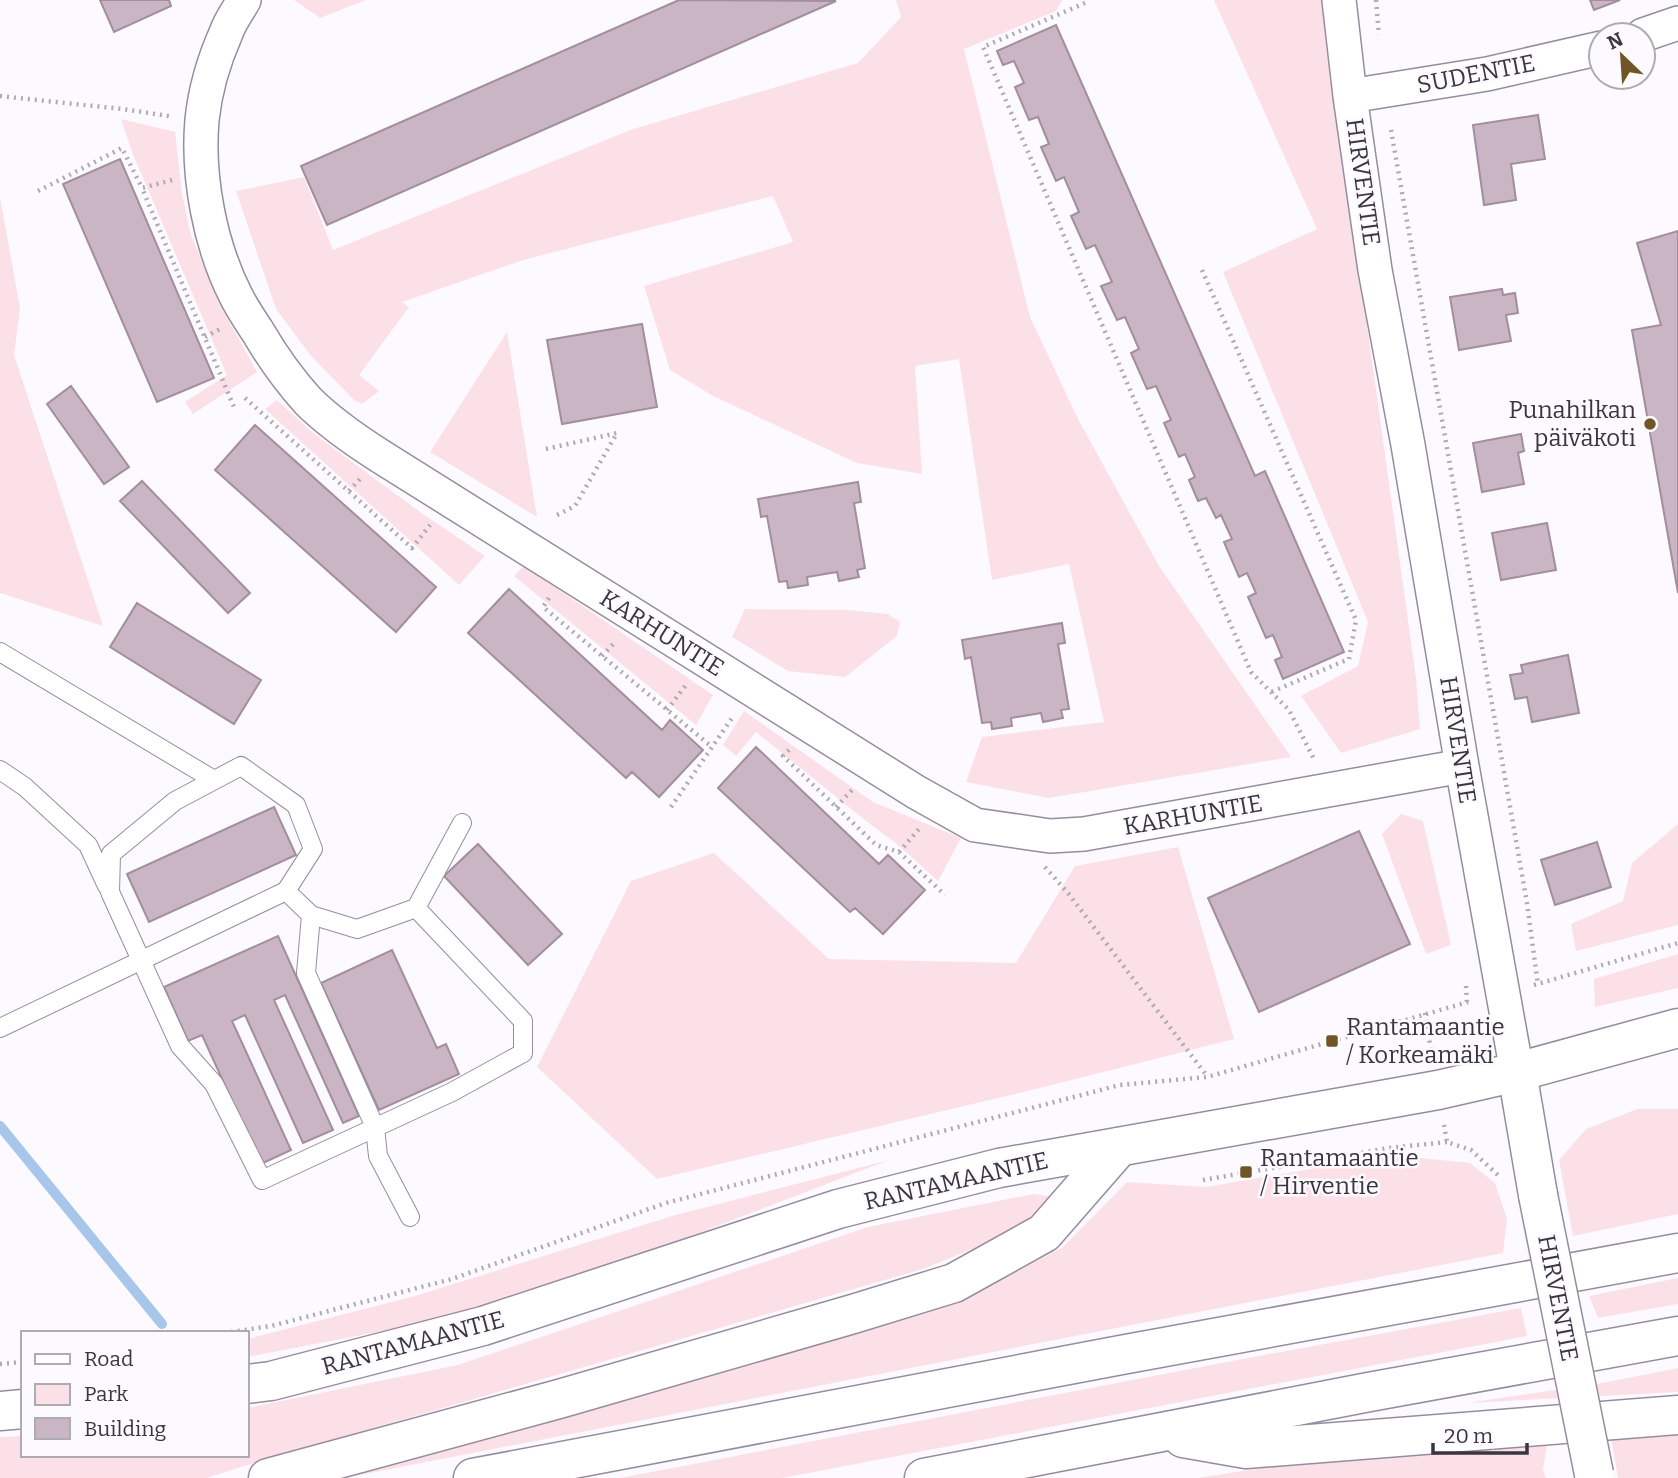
<svg xmlns="http://www.w3.org/2000/svg" width="1678" height="1478" font-family="Bitter,serif">
<rect width="100%" height="100%" fill="#fcfafe"/>
<path fill="#fce0e7" d="M294 0H366L320 18Z
M896 0H1062L1056 11 964 49 1030 317 1079 421 1159 566 1291 757 1049 798 966 782 982 737 1104 722 1069 564 992 580 959 359 915 366 922 474 857 463 713 396 670 370 644 286 793 242 773 196 523 260 402 302 409 307 359 375 379 391 362 404 354 400 311 356 276 309 236 191 304 177 333 250 633 129 858 63 901 17Z
M1214 0H1322L1416 678 1420 729 1341 753 1301 696 1358 666 1368 622 1223 272 1317 229Z
M121 119 175 132 182 193 190 232 219 303 257 372 193 414 185 402 227 375 132 152Z
M0 197 20 308 14 355 103 626 0 593Z
M507 332 537 517 430 452Z
M277 400 313 433 420 512 485 556 459 585 265 409Z
M524 566 713 695 696 725 514 576Z
M745 609 848 610 888 614 900 622 897 636 845 677 788 671 732 637Z
M744 711 873 802 961 838 938 881 897 844 866 821 756 732 736 756 723 745Z
M1401 814 1423 821 1451 945 1426 954 1382 834Z
M1678 824V925L1576 951 1571 924 1623 901 1632 863Z
M1178 847 1234 1039 1044 1087 657 1179 537 1067 631 881 714 853 829 959 1016 963 1075 866Z
M1678 954V988L1595 1007 1594 979Z
M1637 1109H1678V1214L1573 1236 1559 1160 1586 1129Z
M1391 1155 1470 1163 1495 1183 1507 1219 1503 1253 344 1478H336L997 1282 1063 1247 1127 1182 1206 1187Z
M889 1160 683 1239 613 1264 424 1323 247 1357V1339L415 1296 672 1216Z
M1033 1194 1057 1197 1025 1228 923 1269 263 1460 207 1478H0V1437L23 1436V1455H247V1408L458 1365 868 1227Z
M1678 1278V1304L1598 1318 1589 1296Z
M1521 1308 1527 1336 782 1478H620L1253 1357Z
M1678 1368V1392L1466 1403 1597 1384Z
M1678 1430V1478H1618L1610 1432Z
M1549 1433 1543 1470 1546 1478H1197L1411 1445Z"/>
<g fill="none" stroke-linecap="round" stroke-linejoin="round">
<path stroke="#a8c5ea" stroke-width="10" d="M0 1126 162 1324"/>
</g>
<path fill="#c9b5c4" stroke="#a28e9d" stroke-width="2" d="M100 0H169L171 6 114 32Z
M679 0 836 1 327 225 301 166Z
M1590 0H1620L1594 10Z
M1056 25 1255 476 1265 471 1344 652 1283 679 1275 660 1282 657 1273 635 1266 638 1248 597 1256 593 1247 573 1239 577 1224 542 1232 539 1221 515 1216 518 1206 498 1198 501 1189 480 1195 477 1185 454 1179 457 1164 423 1171 420 1156 386 1147 389 1131 353 1139 349 1125 317 1117 320 1101 286 1112 282 1095 245 1086 249 1071 216 1079 212 1064 177 1056 181 1041 147 1049 144 1038 117 1029 120 1015 87 1024 83 1014 61 1003 65 997 51Z
M1538 115 1545 159 1511 164 1516 200 1484 205 1473 125Z
M120 159 214 378 157 402 63 184Z
M1678 231V593L1632 330 1661 325 1637 243Z
M1502 289 1503 295 1515 293 1518 313 1506 315 1511 341 1459 350 1450 297Z
M642 324 657 407 562 424 547 340Z
M71 386 129 467 104 484 47 404Z
M255 425 436 587 396 632 215 470Z
M1521 434 1524 451 1518 453 1524 484 1482 492 1473 443Z
M142 481 250 593 228 613 120 501Z
M858 482 861 502 854 503 865 568 857 570 859 577 839 581 837 572 807 577 808 585 788 588 787 581 779 582 767 516 761 517 758 499Z
M1547 523 1556 570 1501 580 1492 533Z
M509 589 662 730 670 720 703 750 659 797 632 772 626 778 468 633Z
M137 603 261 680 234 724 110 647Z
M1062 623 1065 643 1058 644 1069 709 1061 710 1063 718 1043 722 1041 713 1011 718 1012 726 992 729 991 722 982 723 971 657 965 659 962 640Z
M1568 655 1579 713 1532 722 1527 697 1515 699 1510 675 1523 673 1521 665Z
M756 747 879 864 888 855 925 890 883 934 855 908 850 912 718 788Z
M274 807 296 855 149 922 127 874Z
M1359 831 1410 944 1259 1012 1208 898Z
M1597 842 1611 887 1555 905 1541 860Z
M478 844 562 934 528 965 444 876Z
M278 936 359 1116 343 1123 285 995 274 1000 333 1130 303 1143 245 1015 232 1021 291 1150 261 1164 202 1035 188 1041 164 987Z
M392 950 437 1048 446 1044 459 1074 379 1110 321 983Z"/>
<g fill="none" stroke-linecap="round" stroke-linejoin="round">
<g stroke="#968ca0" stroke-width="20">
<path id="service" d="M0 652 214 780
M0 770 25 787 88 845 107 886
M416 908 462 823
M311 915 306 973 375 1127 378 1156 410 1217
M0 1028 286 891 313 849 296 805 241 766 175 801 111 854 110 892 180 1046 214 1084 262 1180 452 1092 523 1053V1021L416 908 357 929 311 915 286 891"/>
</g>
<g stroke="#968ca0" stroke-width="36">
<path id="minor" d="M244 0C238 11 230 21 226 33 214 60 205 91 202 120 197 177 210 245 236 296 242 308 250 320 258 332 272 356 289 380 308 401 329 422 355 440 380 456L916 792 975 825 1050 836 1084 834 1462 766
M1339 0 1350 96 1375 270 1408 445 1462 766 1517 1072
M1643 35 1678 23
M1350 96 1487 74 1601 48"/>
</g>
<g stroke="#968ca0" stroke-width="41">
<path id="tertiary" d="M1517 1072 1538 1195"/>
</g>
<g stroke="#968ca0" stroke-width="41">
<path id="secondary" d="M247 1384 271 1381 483 1326 838 1209 999 1168 1438 1090 1517 1072 1678 1028
M0 1411 23 1409"/>
</g>
<g stroke="#968ca0" stroke-width="41">
<path id="motorway" d="M1183 1438 1246 1449 1678 1415
M268 1478 559 1399 853 1314 954 1283 1044 1233 1119 1147
M473 1478 1121 1355 1678 1253
M924 1478 1369 1392 1678 1336"/>
</g>
<path stroke="#adaab0" stroke-width="4.5" stroke-dasharray="2 5" stroke-linecap="butt" d="M1376 0 1379 35
M1085 3 983 47 1251 672 1289 710 1315 761
M0 96 122 109 169 116
M1391 130 1527 903 1538 985
M172 180 142 188 234 407
M38 191 122 148 142 188
M1202 270 1356 620 1349 659 1271 692
M205 337 220 329
M245 398 412 548 430 525
M546 449 617 433 575 506 557 515
M349 491 360 479
M549 598 543 607 712 747
M602 656 616 641
M667 710 686 685
M789 750 783 756 876 845 899 852 945 895
M671 807 734 715
M836 807 852 790
M899 852 919 829
M1045 867 1068 893 1207 1076
M1534 985 1678 943
M1466 986 1467 1003
M1425 1013 1432 1057
M1444 1125 1447 1142 1471 1150 1500 1177
M1203 1180 1389 1148 1447 1142
M224 1333 271 1326 452 1279 666 1203 1120 1085 1207 1077 1468 1002
M0 1364 23 1362"/>
<use href="#service" stroke="#fff" stroke-width="18"/>
<use href="#minor" stroke="#fff" stroke-width="33"/>
<use href="#tertiary" stroke="#fff" stroke-width="38"/>
<use href="#secondary" stroke="#fff" stroke-width="38"/>
<use href="#motorway" stroke="#fff" stroke-width="38"/>
<g stroke="#968ca0" stroke-width="41" stroke-linecap="butt">
<path id="tertiary-bridge" d="M1538 1195 1594 1474"/>
</g>
<use href="#tertiary-bridge" stroke="#fff" stroke-width="38"/>
</g>
<g fill="#705627" stroke="#fcfafe" stroke-width="2.5">
<circle cx="1650" cy="424" r="7"/>
<rect x="1325" y="1034" width="14" height="14" rx="3.5"/>
<rect x="1239" y="1165" width="14" height="14" rx="3.5"/>
</g>
<g text-anchor="middle" dominant-baseline="central" stroke-width="5" stroke-linejoin="round" paint-order="stroke">
<g font-size="24" fill="#3a363f" stroke="#fcfafe">
<text transform="translate(1476 74) rotate(-11)">SUDENTIE</text>
<text transform="translate(1363 182) rotate(82)">HIRVENTIE</text>
<text transform="translate(662 633) rotate(32)">KARHUNTIE</text>
<text transform="translate(1458 740) rotate(81)">HIRVENTIE</text>
<text transform="translate(1193 815) rotate(-10)">KARHUNTIE</text>
<text transform="translate(956 1181) rotate(-13)">RANTAMAANTIE</text>
<text transform="translate(1558 1298) rotate(79)">HIRVENTIE</text>
<text transform="translate(413 1343) rotate(-15)">RANTAMAANTIE</text>
</g>
<g font-size="24" fill="#3a363f" stroke="#fcfafe" text-anchor="start">
<text x="1636" y="410" text-anchor="end">Punahilkan<tspan x="1636" dy="28">päiväkoti</tspan></text>
<text x="1346" y="1027">Rantamaantie<tspan x="1346" dy="28">/ Korkeamäki</tspan></text>
<text x="1260" y="1158">Rantamaantie<tspan x="1260" dy="28">/ Hirventie</tspan></text>
</g>
</g>
<rect x="21" y="1331" width="228" height="126" fill="#fcfafe" stroke="#aeacb2" stroke-width="2"/>
<rect x="35" y="1354" width="35" height="10" fill="#ffffff" stroke="#aeacb2" stroke-width="2"/>
<text x="84" y="1366" font-size="21" fill="#3a363f">Road</text>
<rect x="35" y="1384" width="35" height="21" fill="#fce0e7" stroke="#aeacb2" stroke-width="2"/>
<text x="84" y="1401" font-size="21" fill="#3a363f">Park</text>
<rect x="35" y="1418" width="35" height="21" fill="#c9b5c4" stroke="#aeacb2" stroke-width="2"/>
<text x="84" y="1436" font-size="21" fill="#3a363f">Building</text>
<g transform="translate(1622 56) rotate(335)"><circle r="33" fill="#fcfafe" stroke="#aeacb2" stroke-width="2"/>
<path d="M0-5L12 26L0 18L-12 26Z" fill="#705627"/>
<text y="-10" font-size="19" font-weight="bold" text-anchor="middle" fill="#3a363f">N</text>
</g>
<path d="M1433 1443v10h94v-10" fill="none" stroke="#3a363f" stroke-width="3.5"/>
<text x="1444" y="1443" font-size="21" fill="#3a363f" stroke="#fcfafe" stroke-width="5" paint-order="stroke">20 m</text>
</svg>
